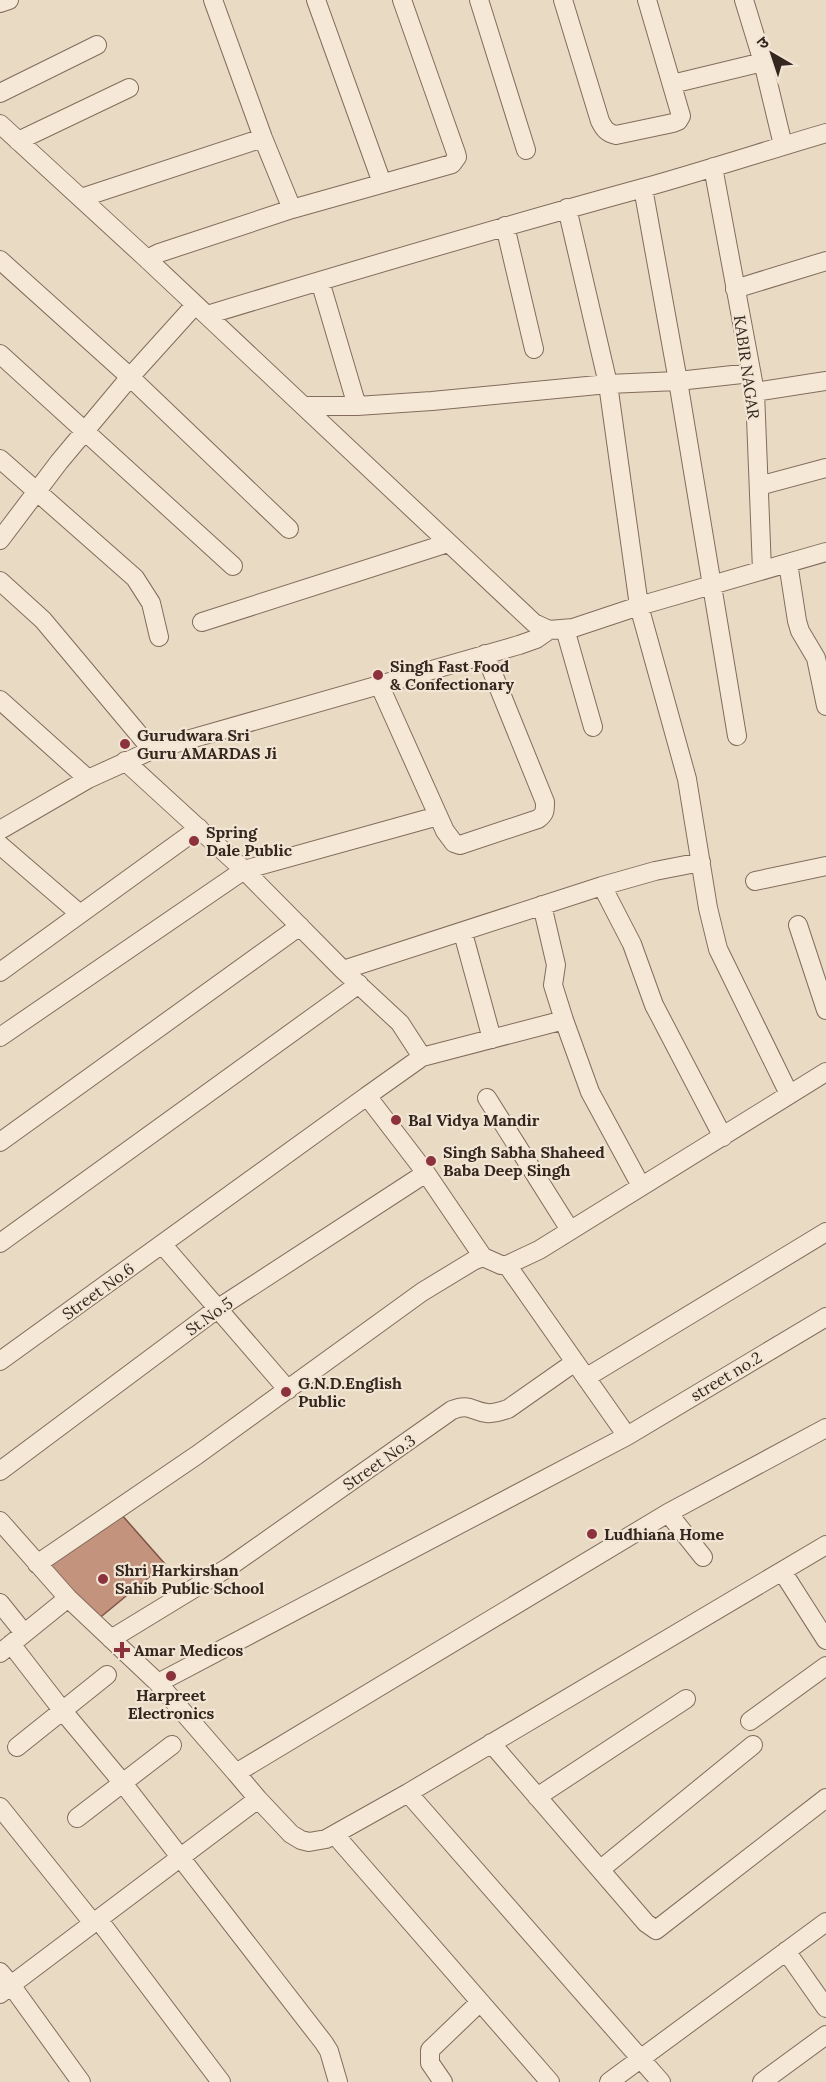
<svg xmlns="http://www.w3.org/2000/svg" width="826" height="2082" font-family="Lora,'Noto Sans Devanagari',serif">
<rect width="100%" height="100%" fill="#e9dac4"/>
<path fill="#c4937e" stroke="#7f5545" stroke-width="1.5" d="M121 1514 165 1564 97 1620 47 1566Z"/>
<g fill="none" stroke-linecap="round" stroke-linejoin="round">
<g stroke="#826c5c" stroke-width="20">
<path id="minor" d="M213 0 263 138 292 209
M316 0 382 183
M479 0 526 150
M563 0 600 121C604 129 607 133 616 135L673 123 678 121 681 116 647 0
M744 0 763 62 783 145
M0 3 9 0
M672 84 763 62
M0 93 97 45
M0 124 147 259 534 623 549 630 573 628 639 606 826 552
M18 141 129 88
M713 167 755 392 762 570
M643 188 678 381 737 736
M81 198 263 138
M567 208 608 384 639 606 687 779 708 908 718 949 789 1094
M505 226 534 349
M147 259 159 253 292 209 452 164 457 157 456 153 402 0
M0 260 130 377 289 529
M320 281 357 406
M735 289 826 261
M207 315C352 271 497 228 643 188 704 171 765 151 826 133
M0 354 233 566
M755 392 826 381
M303 406H357L432 401 608 384 678 381 751 373
M0 459 135 578 151 603 159 637
M759 486 826 468
M0 540 59 462 130 377 195 305
M788 563 797 621 800 631 816 658 826 706
M0 581 43 620 152 750
M202 622 448 543
M565 629 593 727
M379 684 445 831 454 843 460 845 538 819C545 814 545 811 545 802L485 654
M0 700 88 779
M125 761 244 870 343 970 400 1023 422 1057 367 1096
M0 830 88 779 152 750 519 645 536 639 549 630
M0 845 80 914
M755 881 826 866
M602 886 655 871 701 862
M542 905 556 965 553 985 564 1020 590 1092 641 1186
M798 925 826 1010
M463 933 492 1039
M343 970 602 886 632 944 654 1005 723 1137
M0 972 199 828
M0 1037 244 870 438 816
M422 1057 564 1020
M487 1098 570 1230
M0 1142 300 926
M0 1243 359 984
M162 1244 288 1390
M507 1265 575 1362
M0 1361 367 1096 426 1173 483 1257
M587 1377 826 1232
M826 1428 668 1513 236 1773 258 1799 291 1834 301 1840 309 1842 326 1839 408 1793 826 1545
M0 1471 217 1309 426 1173
M668 1513 703 1557
M0 1521 68 1598 158 1683 627 1436 826 1317
M37 1564 197 1455 422 1292 473 1261 483 1257 501 1265H507L539 1250 826 1072
M782 1571 826 1640
M0 1603 24 1633
M111 1639 229 1567 452 1410C470 1403 471 1411 487 1413 494 1414 501 1411 508 1409L575 1362 627 1436
M11 1644 62 1710 122 1782 324 2043 329 2051 338 2082
M0 1653 68 1598
M158 1683 236 1773
M750 1721 826 1666
M491 1743 646 1923 656 1930 826 1798
M17 1747 107 1675
M408 1793 661 2082
M537 1797 686 1699
M0 1807 93 1923
M77 1818 172 1745
M335 1835 550 2082
M601 1869 753 1745
M98 1919 221 2082
M786 1951 826 2008
M0 1972 11 1985 258 1799
M0 1994 11 1985 81 2082
M443 2082 430 2063V2050L480 2002
M609 2082 826 1922
M762 2082 826 2035"/>
</g>
<use href="#minor" stroke="#f5e8d7" stroke-width="18"/>
</g>
<g fill="#8b323d" stroke="#f2e5d3" stroke-width="2">
<circle cx="378" cy="675" r="6"/>
<circle cx="125" cy="744" r="6"/>
<circle cx="194" cy="841" r="6"/>
<circle cx="396" cy="1120" r="6"/>
<circle cx="431" cy="1161" r="6"/>
<circle cx="286" cy="1392" r="6"/>
<circle cx="592" cy="1534" r="6"/>
<circle cx="103" cy="1579" r="6"/>
<path d="M119 1641h6v6h6v6h-6v6h-6v-6h-6v-6h6z"/>
<circle cx="171" cy="1676" r="6"/>
</g>
<g text-anchor="middle" dominant-baseline="central" stroke-width="4.5" stroke-linejoin="round" paint-order="stroke">
<g font-size="16" fill="#34271f" stroke="#f2e5d3">
<text transform="translate(747 367) rotate(82)">KABIR NAGAR</text>
<text transform="translate(98 1291) rotate(-36)">Street No.6</text>
<text transform="translate(209 1316) rotate(-35)">St.No.5</text>
<text transform="translate(726 1376) rotate(-31)">street no.2</text>
<text transform="translate(379 1462) rotate(-35)">Street No.3</text>
</g>
<g font-size="16" font-weight="bold" fill="#34271f" stroke="#f2e5d3" text-anchor="start">
<text x="390" y="666">Singh Fast Food<tspan x="390" dy="18">&amp; Confectionary</tspan></text>
<text x="137" y="735">Gurudwara Sri<tspan x="137" dy="18">Guru AMARDAS Ji</tspan></text>
<text x="206" y="832">Spring<tspan x="206" dy="18">Dale Public</tspan></text>
<text x="408" y="1120">Bal Vidya Mandir</text>
<text x="443" y="1152">Singh Sabha Shaheed<tspan x="443" dy="18">Baba Deep Singh</tspan></text>
<text x="298" y="1383">G.N.D.English<tspan x="298" dy="18">Public</tspan></text>
<text x="604" y="1534">Ludhiana Home</text>
<text x="115" y="1570">Shri Harkirshan<tspan x="115" dy="18">Sahib Public School</tspan></text>
<text x="134" y="1650">Amar Medicos</text>
<text x="171" y="1695" text-anchor="middle">Harpreet<tspan x="171" dy="18">Electronics</tspan></text>
</g>
</g>
<g transform="translate(772 54) rotate(321)" stroke="#f2e5d3" stroke-width="4.5" paint-order="stroke">
<path d="M0-4.5L10 22L0 15L-10 22Z" fill="#34271f"/>
<text y="-9" font-size="16" font-weight="bold" text-anchor="middle" fill="#34271f">उ</text>
</g>
</svg>
